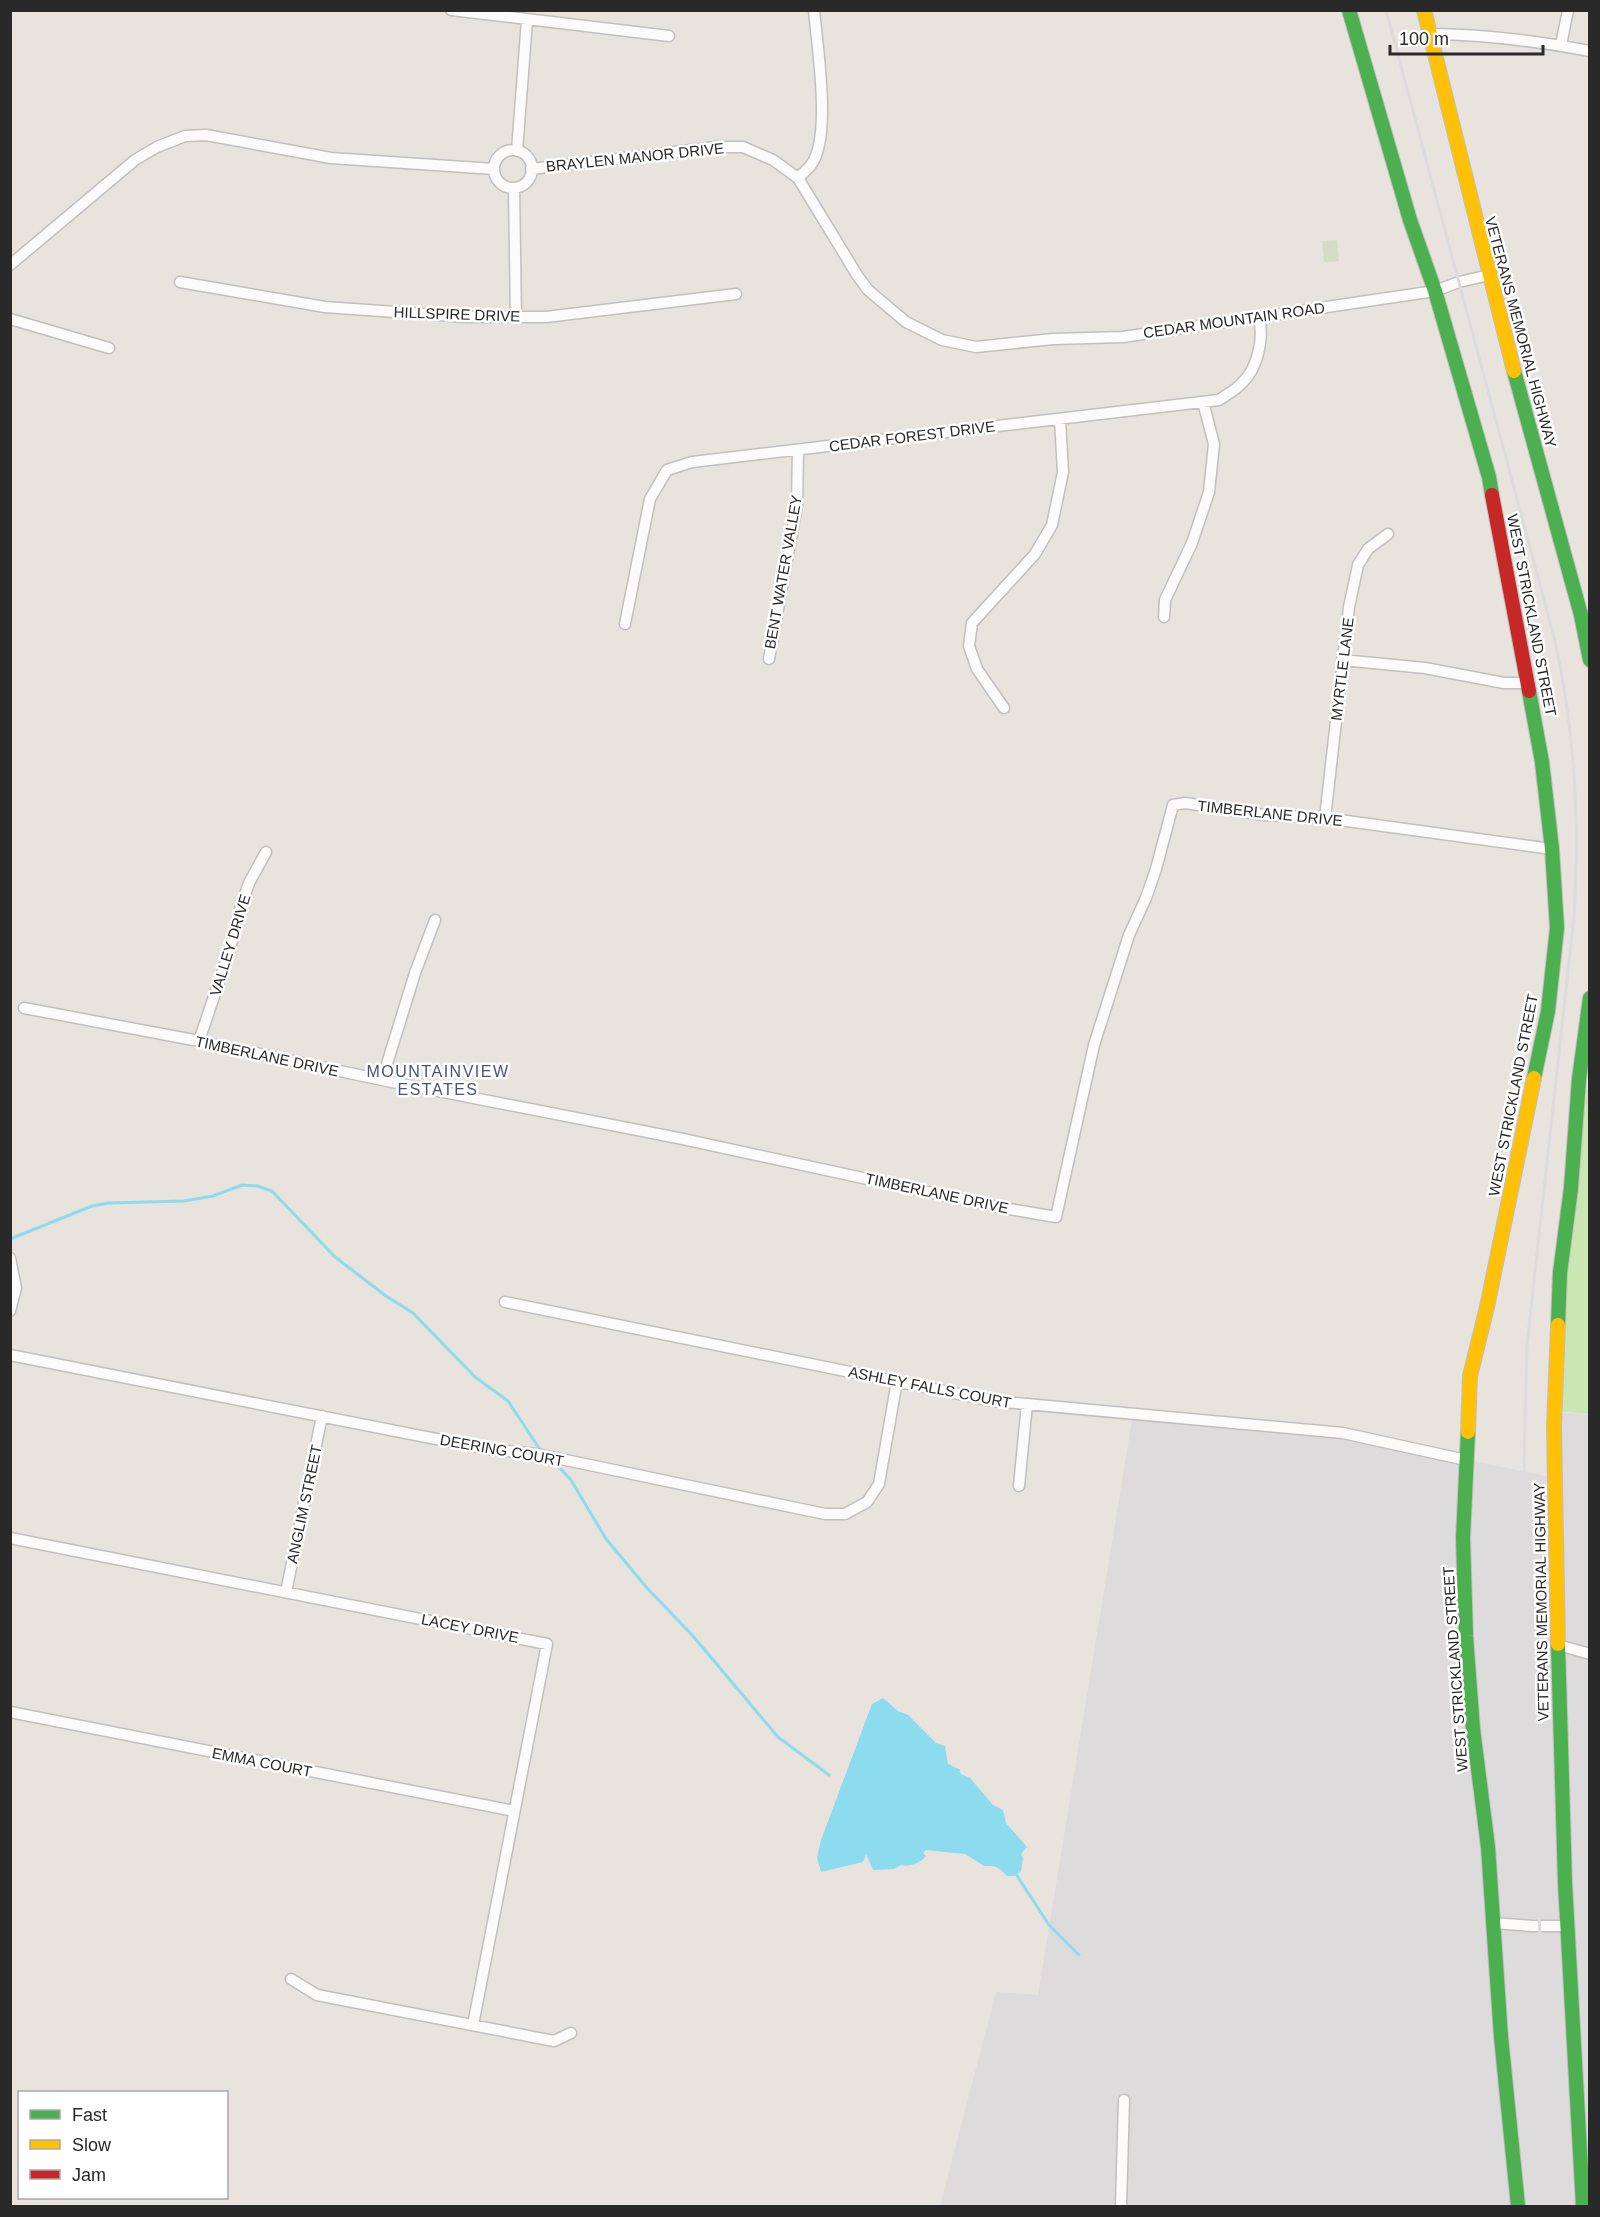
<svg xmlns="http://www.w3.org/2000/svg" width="1600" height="2217" font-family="Arial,sans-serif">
<rect width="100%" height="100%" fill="#e8e3dd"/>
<path fill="#dedbdd" d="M1555 1412 1589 1415V2206H940L996 1992 1038 1995 1133 1414 1343 1433 1554 1478Z"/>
<path fill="#cbe5b3" d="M1583 1089 1590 1090 1589 1414 1554 1411Z"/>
<path fill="#d5dcc4" d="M1337 240 1339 261 1324 262 1322 241Z"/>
<path fill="#8cdbee" d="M883 1698 898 1711 908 1715 936 1743 945 1746 948 1764 961 1770 959 1771 961 1774 970 1778 993 1805 1003 1810 1006 1823 1027 1847 1021 1854 1023 1858 1021 1871 1014 1876H1007L1000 1869 994 1866H984L965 1854 926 1850 923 1853 926 1856C921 1863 910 1867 901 1865L894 1869 873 1870 866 1854 863 1862 821 1872 817 1857 821 1840 872 1704Z"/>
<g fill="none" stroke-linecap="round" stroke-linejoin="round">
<path stroke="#8cdbee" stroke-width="3" d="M10 1239 92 1206 108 1203 184 1201 213 1196 242 1185 257 1186 272 1191 335 1257 386 1296 413 1313 475 1377 508 1401 539 1448
M558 1466 571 1480 606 1539 648 1589 693 1636 778 1737 829 1775
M1016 1874 1049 1925 1079 1955"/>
<g stroke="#c1bfbf" stroke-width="13">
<path id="street" d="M451 10 669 36
M1430 34C1484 34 1536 41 1590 51
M1561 45 1568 10
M494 169a19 19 0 1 1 38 0a19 19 0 1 1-38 0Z
M517 151 527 20
M531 169 716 147H743L773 160 798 178 857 275 868 290 906 322 942 340 976 347 1053 339 1123 337 1435 291 1459 282 1489 275
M798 178C802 174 808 169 811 165 832 138 817 45 814 10
M514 188 516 317
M10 265 135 160 157 147 185 136 206 135 331 158 494 169
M180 282 325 307 466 317H546L736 294
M10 319 109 348
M1164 617 1165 600 1192 543 1209 492 1214 444 1203 402
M625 624 650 499 667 470 692 462 1219 400C1226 395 1236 390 1242 383 1258 368 1264 338 1259 317
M769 659 797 505 798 450
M1342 660 1425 668 1504 683H1528
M1004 708 977 669 969 646 972 623 1035 554 1052 525 1063 472 1060 419
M1325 818 1349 607 1358 565 1368 549 1388 534
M24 1008 199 1041 382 1080 678 1138 992 1206 1056 1217 1094 1045 1129 935 1146 898 1156 869 1173 805 1185 803 1264 815 1325 818 1552 849
M199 1041 230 949 241 906 249 883 266 852
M382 1080 415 973 435 920
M10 1258 16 1288 10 1311
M505 1302 993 1401 1343 1433 1466 1460
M10 1355 487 1449 537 1454 825 1514H845L867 1502 879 1484 897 1381
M1019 1486 1027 1404
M10 1538 547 1644 473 2025
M286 1592 322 1416
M1558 1645 1590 1654
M10 1712 514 1811
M1494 1923 1532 1926H1567
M291 1979 317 1995 554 2041 571 2033
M1121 2206 1124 2100"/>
</g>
<g stroke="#c1bfbf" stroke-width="16">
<path id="fast" d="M1349 10 1410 220 1435 291 1489 477 1492 495
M1514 371 1581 615 1590 660
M1529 691 1542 762 1552 849 1557 928 1548 1011 1534 1078
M1558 1325 1560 1273 1571 1188 1579 1079 1590 998
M1468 1432 1463 1538 1466 1636 1473 1729 1488 1847 1501 2037 1518 2206
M1558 1644 1565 1883 1583 2206"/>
</g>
<g stroke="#c1bfbf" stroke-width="16">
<path id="slow" d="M1424 10 1514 371
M1558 1325 1554 1427 1558 1644
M1468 1432 1470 1376 1487 1307 1534 1078"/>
</g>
<g stroke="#c1bfbf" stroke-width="16">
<path id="jam" d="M1492 495 1529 691"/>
</g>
<use href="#street" stroke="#fcfbfa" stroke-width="10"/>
<use href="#fast" stroke="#4caf50" stroke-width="14"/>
<use href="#slow" stroke="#ffc107" stroke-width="14"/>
<use href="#jam" stroke="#c62828" stroke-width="14"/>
<path stroke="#dcdcde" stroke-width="3" d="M1386 10 1555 641C1575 732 1580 823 1574 916L1527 1345 1524 1459 1549 2206"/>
</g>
<g text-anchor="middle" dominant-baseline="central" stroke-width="5" stroke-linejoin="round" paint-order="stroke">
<g font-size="15" fill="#292929" stroke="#fff">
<text transform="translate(635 157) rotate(-6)">BRAYLEN MANOR DRIVE</text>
<text transform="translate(457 314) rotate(2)">HILLSPIRE DRIVE</text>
<text transform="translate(1234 320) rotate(-8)">CEDAR MOUNTAIN ROAD</text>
<text transform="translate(1521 332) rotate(75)">VETERANS MEMORIAL HIGHWAY</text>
<text transform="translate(912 436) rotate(-7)">CEDAR FOREST DRIVE</text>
<text transform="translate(783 572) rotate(-80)">BENT WATER VALLEY</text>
<text transform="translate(1532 615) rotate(79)">WEST STRICKLAND STREET</text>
<text transform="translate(1342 669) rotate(-83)">MYRTLE LANE</text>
<text transform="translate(1270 813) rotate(6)">TIMBERLANE DRIVE</text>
<text transform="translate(230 945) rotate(-73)">VALLEY DRIVE</text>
<text transform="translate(267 1056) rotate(12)">TIMBERLANE DRIVE</text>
<text transform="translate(1513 1095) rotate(-79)">WEST STRICKLAND STREET</text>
<text transform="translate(937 1193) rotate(12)">TIMBERLANE DRIVE</text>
<text transform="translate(930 1387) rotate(11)">ASHLEY FALLS COURT</text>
<text transform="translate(502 1450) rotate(10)">DEERING COURT</text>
<text transform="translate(304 1504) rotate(-78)">ANGLIM STREET</text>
<text transform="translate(1541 1602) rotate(-91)">VETERANS MEMORIAL HIGHWAY</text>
<text transform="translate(470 1628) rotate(11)">LACEY DRIVE</text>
<text transform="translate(1455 1669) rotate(-94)">WEST STRICKLAND STREET</text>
<text transform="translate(262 1762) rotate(11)">EMMA COURT</text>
</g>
<g font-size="16" letter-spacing="1.5" fill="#46537c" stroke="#fff">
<text x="438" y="1071">MOUNTAINVIEW<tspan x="438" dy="18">ESTATES</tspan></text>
</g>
</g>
<rect width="1600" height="2217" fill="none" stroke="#292929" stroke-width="24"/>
<rect x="18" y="2091" width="210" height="108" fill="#ffffff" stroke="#a9a9a9" stroke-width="1.5"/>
<rect x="30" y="2110" width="30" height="9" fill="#4caf50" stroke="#a9a9a9" stroke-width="1.5"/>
<text x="72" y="2121" font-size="18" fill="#292929">Fast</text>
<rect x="30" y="2140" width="30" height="9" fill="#ffc107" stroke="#a9a9a9" stroke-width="1.5"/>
<text x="72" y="2151" font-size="18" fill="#292929">Slow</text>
<rect x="30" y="2170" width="30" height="9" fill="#c62828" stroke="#a9a9a9" stroke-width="1.5"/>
<text x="72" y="2181" font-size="18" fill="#292929">Jam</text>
<path d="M1390 45v9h153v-9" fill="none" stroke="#292929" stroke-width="3"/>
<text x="1399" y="45" font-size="18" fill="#292929" stroke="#ffffff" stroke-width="4.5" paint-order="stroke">100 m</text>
</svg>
